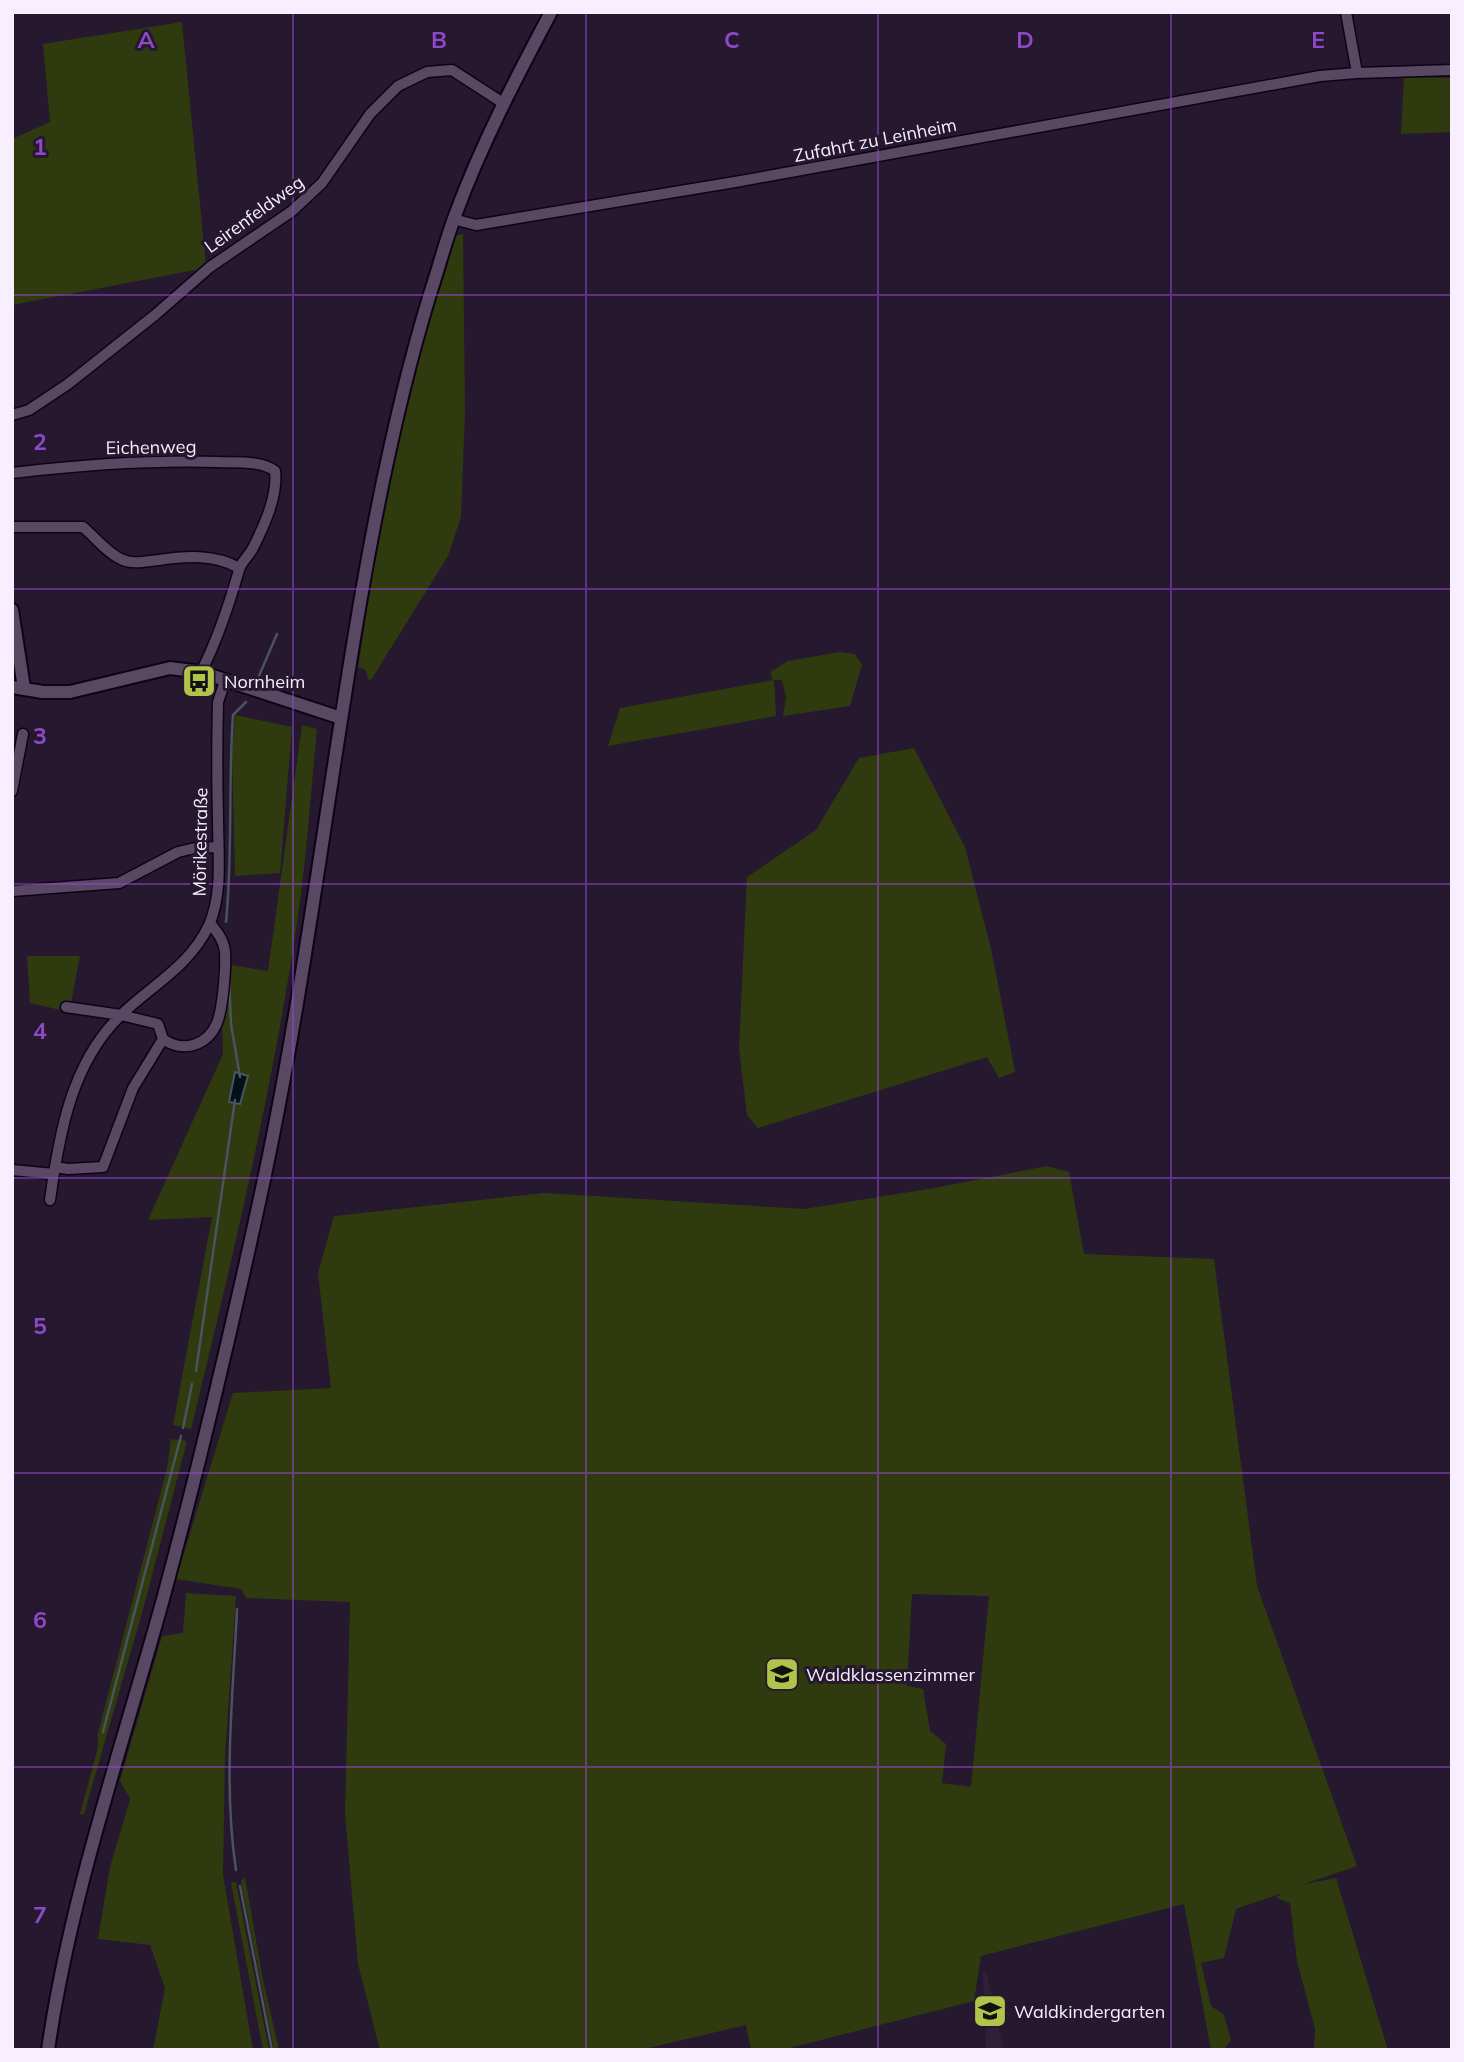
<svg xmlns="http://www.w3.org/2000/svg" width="1464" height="2062" font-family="Mulish,sans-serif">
<rect width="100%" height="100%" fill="#26182f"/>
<path fill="#301e3b" d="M986 1971 1004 2050H986L983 1973Z"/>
<path fill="#2f3b0e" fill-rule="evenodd" d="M182 22 206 266 196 274 195 270 12 305V139L50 122 43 44Z
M1404 77 1452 78V132L1401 134Z
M463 234 465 411 461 517 448 556 371 680 368 679 366 670 358 667 384 500 418 351 454 236Z
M840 652 855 654 862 665 850 706 783 716 786 697 782 680H774L776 716 608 746 620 708 773 680 770 672 788 661Z
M235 715 292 727 280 873 235 876 232 753Z
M302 725 317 729C311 789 307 850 299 909 274 1084 233 1257 191 1429L173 1425 212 1217 148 1220 223 1054 222 1024 231 965 268 971Z
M914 748 965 847 992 953 1015 1072 999 1078 987 1057 758 1128 747 1115 739 1048 747 877 816 830 859 758Z
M27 956H80L70 1008 65 1011 30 1003Z
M1047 1166 1069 1172 1084 1254 1214 1259 1257 1586 1357 1866 1304 1884 1336 1878 1388 2050H1314L1315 2029 1297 1961 1290 1903 1276 1898 1282 1893 1236 1909 1224 1958 1201 1963 1211 2006 1224 2015 1231 2040 1223 2050H1211L1184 1904 981 1956 974 2001 782 2050H751L746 2025 640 2050H380L358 1964 345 1814 350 1602 246 1598 241 1589 176 1579 233 1393 331 1388 318 1273 334 1216 544 1193 804 1209 934 1188ZM912 1594 989 1596 971 1787 942 1783 946 1744 930 1731 923 1689 907 1686Z
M171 1439 187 1441 144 1606 84 1814H80L98 1747V1733L167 1468Z
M186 1593 236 1596 225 1755 223 1875 253 2050H153L165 1988 150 1945 98 1939 110 1867 130 1799 120 1781 162 1636 183 1633Z
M245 1877 263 1980 279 2050H274L241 1881Z
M236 1882 269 2050H263L231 1883Z"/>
<path fill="#001119" stroke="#4a535e" stroke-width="2" d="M235 1072 248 1076 240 1104 229 1102Z"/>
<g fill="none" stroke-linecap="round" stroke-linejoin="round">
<path stroke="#4a535e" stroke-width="2.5" d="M255 685 277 634
M226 922C233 853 228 784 233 715L246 702
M229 979 231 1024 240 1077
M196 1371 235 1100
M183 1428 192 1384
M103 1732 181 1436
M236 1870C223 1784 233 1695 237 1609
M240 1886 272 2050"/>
<g stroke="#0e0316" stroke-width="13">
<path id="street" d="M1346 12 1357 73
M453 219 476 225 735 182 1320 76 1357 73 1452 70
M12 415 29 410 68 384 155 315 210 267 292 211 322 183 370 114 398 86 427 72 452 70 503 103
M12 473C81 465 148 460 217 462 234 463 261 460 275 471 278 496 264 526 253 548 249 556 241 562 239 570 229 605 218 639 201 672
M12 527H83C95 537 107 553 121 559 132 565 147 561 159 560 186 556 215 554 239 568
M12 791 23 734
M12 891 119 883 178 852 195 848 218 847
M66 1007 121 1015 158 1024 163 1039C183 1053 207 1046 217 1023 223 1008 226 968 225 952 224 940 217 932 210 923
M55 1167 68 1169 103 1167 133 1088 163 1039
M12 1170 54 1174
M50 1200C59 1135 71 1063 121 1015 152 985 190 966 209 925 223 893 218 853 218 819 217 780 217 741 218 702L225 681"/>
</g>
<g stroke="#0e0316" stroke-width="16">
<path id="secondary" d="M12 610 24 688
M12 687 43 692H70L170 668 201 672 341 718
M48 2050C70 1896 122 1748 163 1599 199 1466 231 1332 260 1198 303 1001 326 801 360 603 378 498 399 395 430 294 439 267 446 239 456 213 482 143 516 78 551 12"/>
</g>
<use href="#street" stroke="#584863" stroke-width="10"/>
<use href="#secondary" stroke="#584863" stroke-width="12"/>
</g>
<path fill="none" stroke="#8e49c8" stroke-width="2" stroke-opacity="0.55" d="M293 12V2050M586 12V2050M878 12V2050M1171 12V2050M12 295H1452M12 589H1452M12 884H1452M12 1178H1452M12 1473H1452M12 1767H1452"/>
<defs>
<g id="bus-square" transform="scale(1.75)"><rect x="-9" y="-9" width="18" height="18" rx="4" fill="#b2c34c" stroke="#26182f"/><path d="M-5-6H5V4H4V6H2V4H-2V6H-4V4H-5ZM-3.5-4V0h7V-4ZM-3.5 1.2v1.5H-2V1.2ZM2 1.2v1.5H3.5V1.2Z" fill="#111"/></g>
<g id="school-square" transform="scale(1.75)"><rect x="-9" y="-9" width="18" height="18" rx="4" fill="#b2c34c" stroke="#26182f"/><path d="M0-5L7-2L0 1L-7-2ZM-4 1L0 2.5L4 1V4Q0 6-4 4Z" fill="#111"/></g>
</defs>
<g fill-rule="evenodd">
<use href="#bus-square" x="199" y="681"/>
<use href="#school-square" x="782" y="1674"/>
<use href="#school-square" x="990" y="2011"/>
</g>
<g text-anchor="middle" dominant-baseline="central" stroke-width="6" stroke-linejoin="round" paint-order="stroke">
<g font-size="18" fill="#f7eefe" stroke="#26182f">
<text transform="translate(875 140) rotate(-11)">Zufahrt zu Leinheim</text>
<text transform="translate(254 214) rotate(-36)">Leirenfeldweg</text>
<text transform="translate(151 447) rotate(-1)">Eichenweg</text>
<text transform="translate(200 842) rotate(-89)">Mörikestraße</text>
</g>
<g font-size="18" fill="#f7eefe" stroke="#26182f" text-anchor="start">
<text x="224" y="681">Nornheim</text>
<text x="806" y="1674">Waldklassenzimmer</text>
<text x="1014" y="2011">Waldkindergarten</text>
</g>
</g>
<g font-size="23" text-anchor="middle" font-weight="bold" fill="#8e49c8" stroke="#26182f" stroke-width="6" stroke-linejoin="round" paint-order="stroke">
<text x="146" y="48">A</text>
<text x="439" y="48">B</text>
<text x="732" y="48">C</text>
<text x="1025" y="48">D</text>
<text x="1318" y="48">E</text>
<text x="40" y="155">1</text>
<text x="40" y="450">2</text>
<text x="40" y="744">3</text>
<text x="40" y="1039">4</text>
<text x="40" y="1334">5</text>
<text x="40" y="1628">6</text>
<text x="40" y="1923">7</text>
</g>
<rect width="1464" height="2062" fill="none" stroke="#f7eefe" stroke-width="28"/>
</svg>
